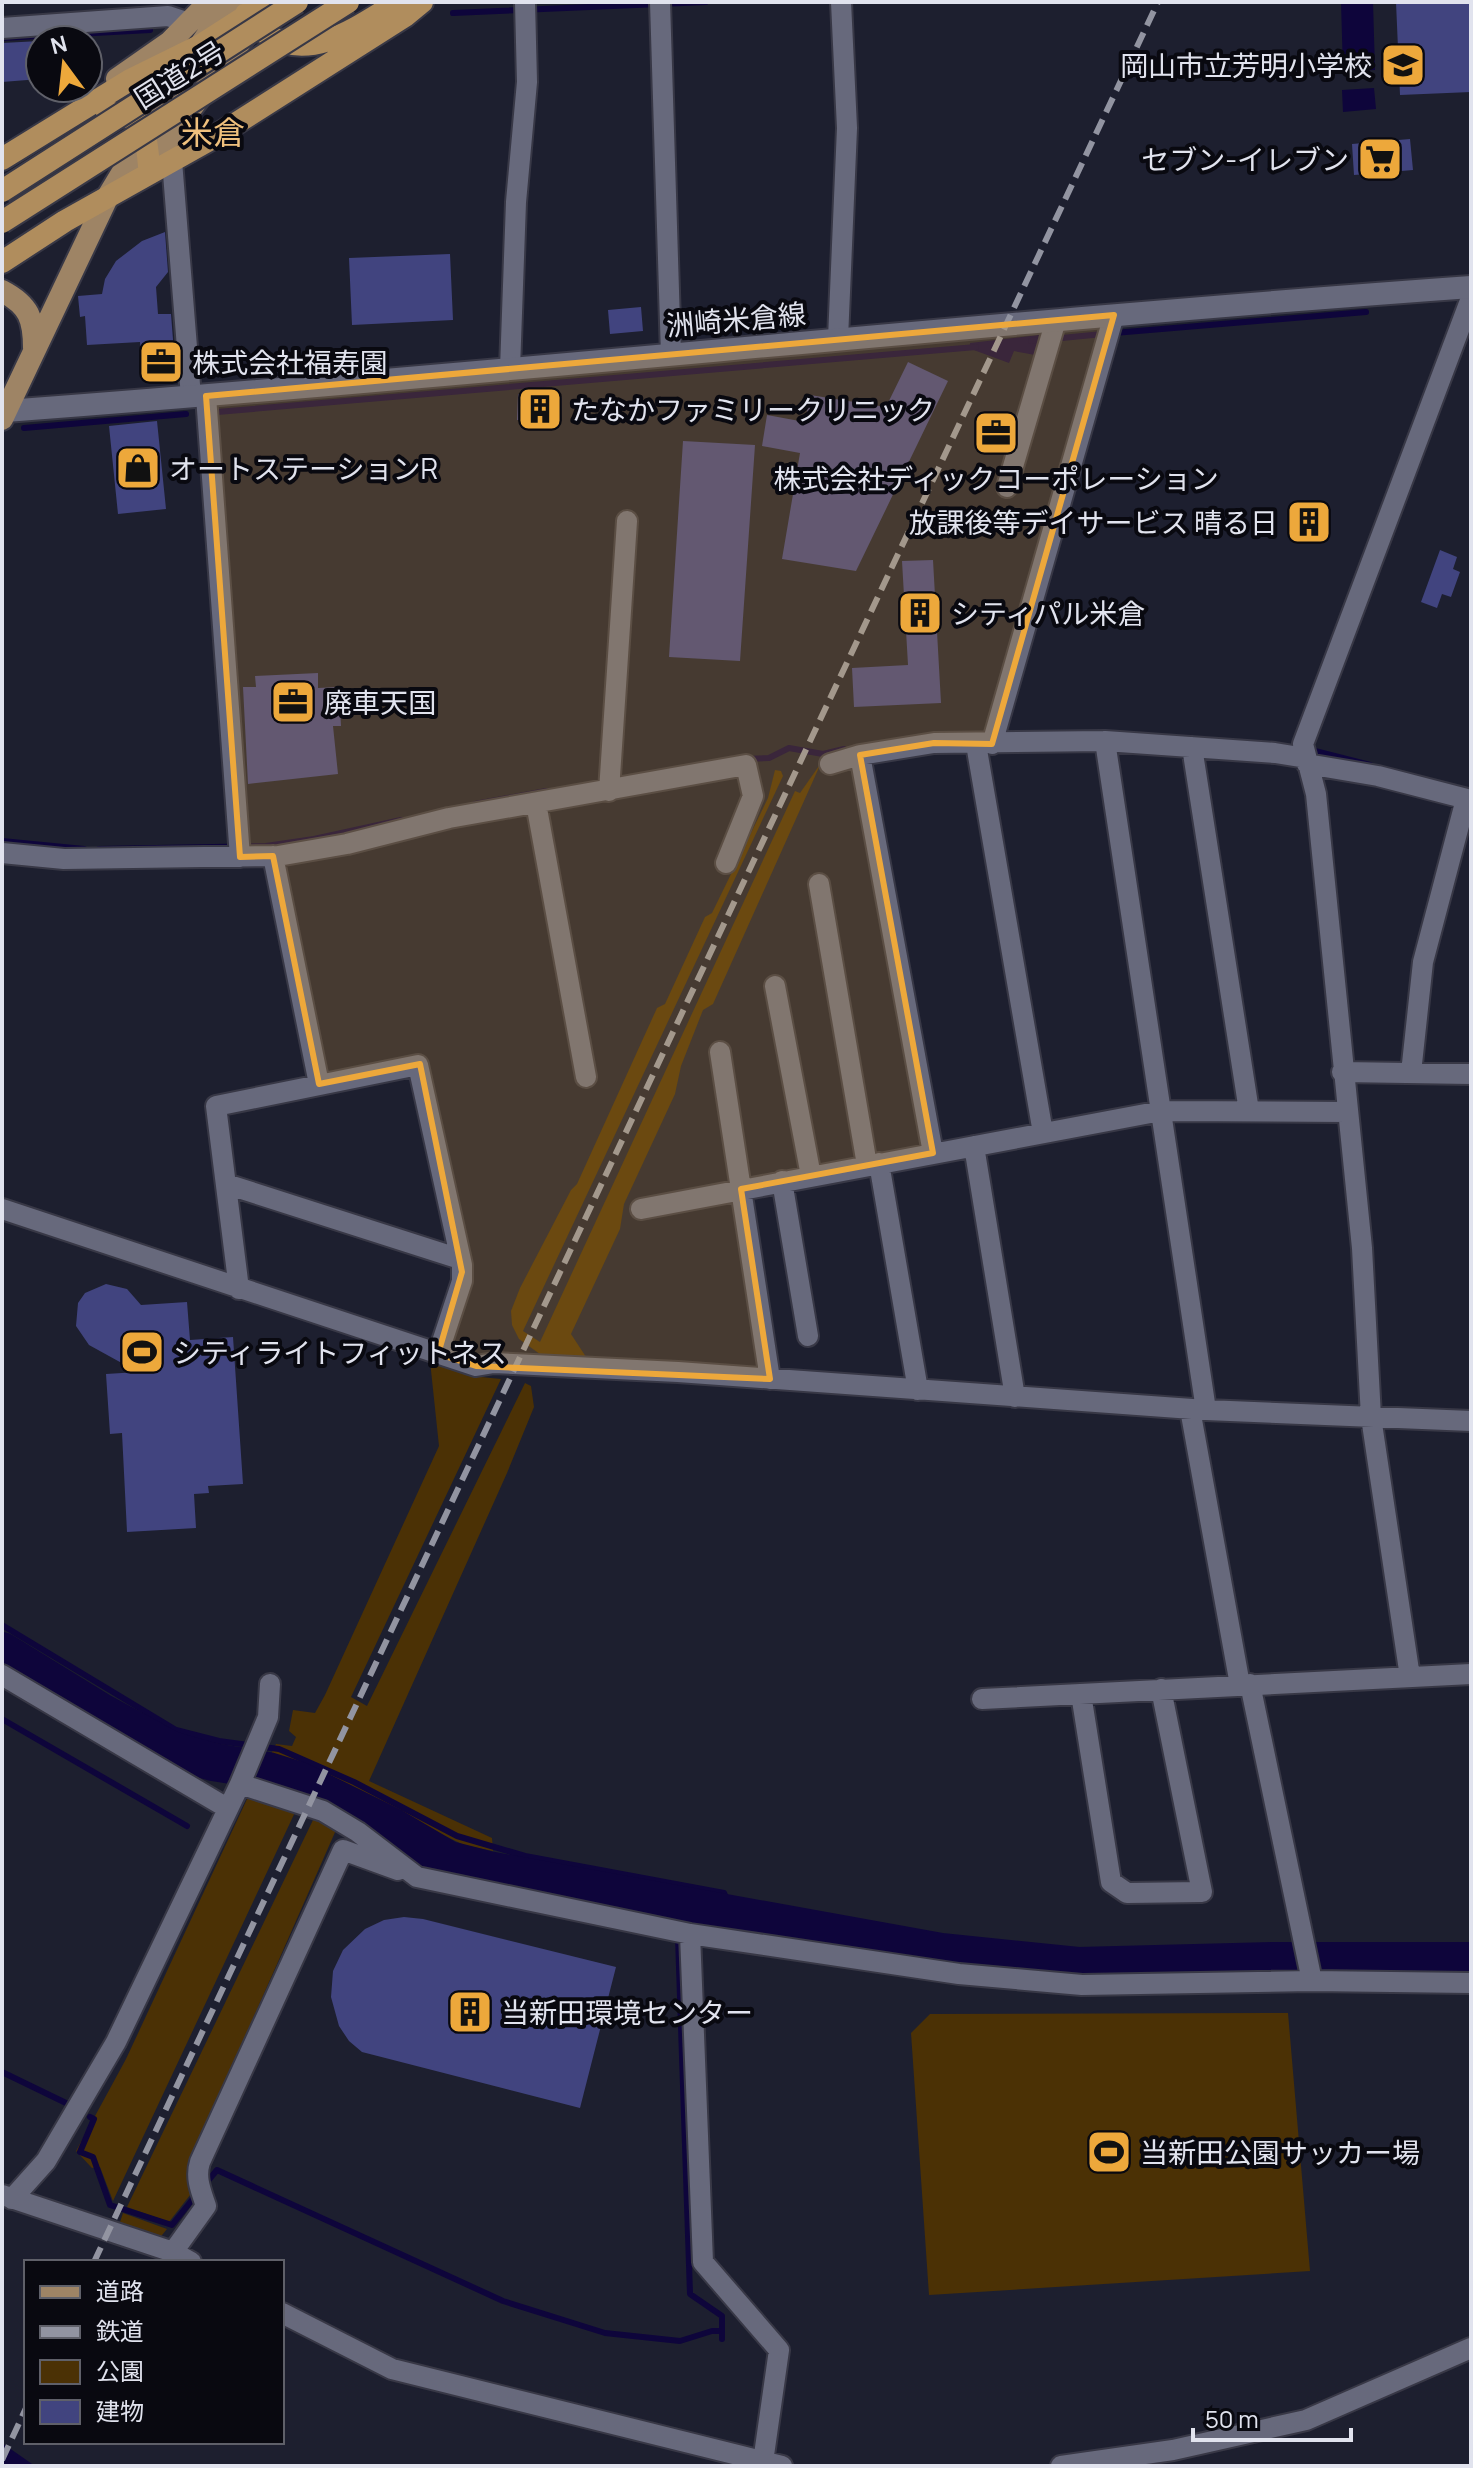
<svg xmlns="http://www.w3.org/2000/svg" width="1473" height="2468" font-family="Manrope,'Noto Sans JP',sans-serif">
<rect width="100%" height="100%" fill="#1d1f2f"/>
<path fill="#4b3105" d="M821 763 713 1004 703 1010 681 1066 675 1094 624 1204 620 1229 571 1334 588 1360 544 1357 519 1339 512 1325 511 1311 520 1288 571 1190 577 1184 657 1008 665 1004 705 917 712 913 768 798 775 770 781 771 783 776 523 1331 540 1342 795 791 800 793Z
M430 1361 481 1377 501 1379 351 1697 367 1706 525 1383 531 1386 534 1407 507 1473 369 1781 492 1838 493 1851 464 1845 293 1763 269 1758 276 1744 292 1746 296 1737 289 1731 293 1710 315 1713 325 1695 439 1446Z
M248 1797 284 1803 297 1808 113 2201 100 2167 92 2168 76 2151 126 2059Z
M313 1820 330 1824 336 1830 188 2166 194 2190 169 2222 127 2207Z
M1288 2013 1310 2271 929 2295 911 2033 930 2014Z
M123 2213 167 2229 158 2240 118 2228Z"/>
<path fill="#0e053b" d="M1341 2H1373L1375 70 1343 71Z
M1374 88 1376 109 1343 112 1342 90Z
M1039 335 1035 355 1014 351 1009 363 971 349 970 343Z
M2 2443 35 2466H2Z"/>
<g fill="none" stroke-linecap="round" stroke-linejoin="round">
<path stroke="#0e053b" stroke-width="6" d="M453 13 706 2
M2 38 150 30
M1114 333 1366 312
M1031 341 1103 334
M217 412 976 347
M24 428 186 414
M1311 750 1370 765
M747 759 769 758 789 748 823 754 844 749
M475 804 546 791
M2 841 84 849
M99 849 266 846 314 839 401 820
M2 1625 176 1730 219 1741 279 1749 354 1782 457 1836 525 1856 724 1893 733 1915
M2 1719 187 1826
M677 1905V1926
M678 1937 690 2294 722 2316V2339
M2 2072 66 2103
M90 2117 94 2119 80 2152 93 2157 110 2205 172 2225 196 2195
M206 2183 217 2170 503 2301 605 2333 680 2341 712 2331H722"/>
<path stroke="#0e053b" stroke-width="38" d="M2 1651 101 1712 171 1750 213 1762 268 1771 300 1781 393 1827 449 1860 488 1870 941 1952 1078 1966 1275 1961H1471"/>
</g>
<path fill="#41447f" d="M1396 2H1471V92L1400 95Z
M40 41V79L2 82V43Z
M1410 139 1413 170 1354 175 1352 144Z
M165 232 168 272 156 287 158 314H171L176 378 143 381 140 342 87 345 85 316 80 317 78 296 102 294 105 279 116 261 142 241Z
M450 254 453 320 352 325 349 258Z
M641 307 643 331 610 334 608 310Z
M908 362 948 381 856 571 782 559 800 453 762 446 767 415 805 422 810 395 886 407Z
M518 394 562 397 561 423 517 420Z
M984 417 1011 427 1005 448 976 438Z
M157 421 166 509 118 514 109 426Z
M683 441 755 445 740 661 669 657Z
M1301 508 1325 516 1317 537 1294 529Z
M1440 550 1457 557 1453 569 1460 572 1451 597 1442 594 1437 608 1421 602Z
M933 560 941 703 854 707 852 668 908 665 902 561Z
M318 673V688L339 687 341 726H333L338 774 248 784 243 687H256L255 676Z
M106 1284 127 1289 141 1305 187 1302 190 1340 233 1337 243 1484 208 1486 209 1493 194 1494 196 1528 127 1532 122 1433 110 1434 106 1374 138 1372 89 1345 76 1326 78 1303 85 1293Z
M404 1917 423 1919 616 1967 580 2108 362 2052 349 2041 339 2026 331 1997 333 1971 343 1950 365 1929 384 1920Z"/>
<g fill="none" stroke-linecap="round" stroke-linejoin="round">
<g stroke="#383846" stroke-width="24">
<path id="minor" d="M660 2 671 355
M2 28 168 16 189 23
M172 161 191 397
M838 339 847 128 841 2
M510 369 516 202 527 82 525 2
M206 396 240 857
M1007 487 1056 320
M1105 741 1206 1410
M976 744 1043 1133
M992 744 1114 315
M1192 747 1249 1111
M860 755 933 1153
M830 764 860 755 934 743 1105 741 1275 753 1306 758
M1307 764 1378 776 1471 800
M609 791 627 521
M536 803 586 1077
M2 853 64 859 278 856 347 844 449 818 746 765 753 796 726 863
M273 856 319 1084
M819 884 867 1165
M775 986 811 1176
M720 1052 770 1379
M1342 1072 1471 1074
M1411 1073 1423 962 1466 799
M974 1146 1015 1397
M879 1163 918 1390
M782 1181 808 1336
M226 1184 460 1259
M2 1209 476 1366 494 1363 678 1372 1206 1410 1471 1421
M641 1209 1161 1111 1347 1112
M239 1289 216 1106 418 1065 462 1265V1281L438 1354
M1190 1409 1240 1685
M2 1675 227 1808
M1410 1677 1371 1417 1362 1248 1316 794 1303 744 1471 298
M1250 1684 1312 1981
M1081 1694 1111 1882 1127 1893 1202 1892 1161 1689
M982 1699 1471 1674
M240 1784 323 1811 358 1832 417 1877 690 1934 959 1974 1082 1985 1312 1981 1471 1983
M690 1934 703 2262 779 2350 763 2462
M2 2195 173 2252 191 2262
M12 2199 46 2161 116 2042 240 1784 268 1717 270 1684
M173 2252 206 2206C201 2191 195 2178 200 2162L343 1850 398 1870
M282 2313 392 2369 782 2466
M1061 2466 1173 2450 1306 2420 1471 2348"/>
</g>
<g stroke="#383846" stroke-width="26">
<path id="secondary" d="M6 411C495 375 982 322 1471 287"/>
</g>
<g stroke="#383846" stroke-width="26">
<path id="primary" d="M201 44 231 2
M117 79 170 42 209 2
M141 176 244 37
M2 291C29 305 34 319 34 348
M2 419 107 198 180 77"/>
</g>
<g stroke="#383846" stroke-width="26">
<path id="trunk" d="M246 14C252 24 258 28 268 35 313 63 361 24 399 2
M107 113C145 114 146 133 149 166
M2 159 130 80 201 45 268 2
M2 262 65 221 213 138 405 16 422 2"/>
</g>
<use href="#minor" stroke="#67697c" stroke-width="20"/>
<use href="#secondary" stroke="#67697c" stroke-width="22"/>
<use href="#primary" stroke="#9e8465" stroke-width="22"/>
<use href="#trunk" stroke="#b08d5d" stroke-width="22"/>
<path stroke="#9294a1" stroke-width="6" stroke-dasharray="16 8" stroke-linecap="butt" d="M94 2262 1158 2
M2 2460 26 2408"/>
<g stroke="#383846" stroke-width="26" stroke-linecap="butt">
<path id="trunk-bridge" d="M2 191 297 2
M2 222 348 2"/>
</g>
<use href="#trunk-bridge" stroke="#b08d5d" stroke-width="22"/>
</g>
<path fill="#eda83b" fill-opacity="0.2" stroke="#eda83b" stroke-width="6" stroke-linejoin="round" d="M1114 315 992 744 934 743 860 755 933 1153 741 1189 770 1379 476 1366 438 1354 462 1272 420 1064 319 1084 273 856 240 857 206 396Z"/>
<defs>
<g id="school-square" transform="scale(2.3)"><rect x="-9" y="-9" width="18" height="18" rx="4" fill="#eda83b" stroke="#090910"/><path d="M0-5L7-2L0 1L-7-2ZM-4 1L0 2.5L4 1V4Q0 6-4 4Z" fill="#111"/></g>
<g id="supermarket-square" transform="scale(2.3)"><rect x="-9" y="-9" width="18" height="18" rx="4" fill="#eda83b" stroke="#090910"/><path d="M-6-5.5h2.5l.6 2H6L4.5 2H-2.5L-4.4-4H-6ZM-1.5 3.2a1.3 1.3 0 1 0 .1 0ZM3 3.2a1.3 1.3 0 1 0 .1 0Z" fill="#111"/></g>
<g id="office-square" transform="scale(2.3)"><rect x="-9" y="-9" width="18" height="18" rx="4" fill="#eda83b" stroke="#090910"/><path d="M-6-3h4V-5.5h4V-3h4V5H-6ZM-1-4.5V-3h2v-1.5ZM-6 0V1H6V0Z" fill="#111"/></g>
<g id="building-square" transform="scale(2.3)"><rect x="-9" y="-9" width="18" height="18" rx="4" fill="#eda83b" stroke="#090910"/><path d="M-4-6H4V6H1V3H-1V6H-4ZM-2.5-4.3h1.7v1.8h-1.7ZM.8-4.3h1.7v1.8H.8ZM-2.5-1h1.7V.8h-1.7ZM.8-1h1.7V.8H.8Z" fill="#111"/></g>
<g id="shop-square" transform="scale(2.3)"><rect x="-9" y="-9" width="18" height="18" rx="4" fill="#eda83b" stroke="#090910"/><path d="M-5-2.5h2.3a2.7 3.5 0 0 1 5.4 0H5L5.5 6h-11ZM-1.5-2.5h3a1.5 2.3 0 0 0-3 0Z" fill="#111"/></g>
<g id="stadium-square" transform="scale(2.3)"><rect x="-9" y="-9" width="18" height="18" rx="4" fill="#eda83b" stroke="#090910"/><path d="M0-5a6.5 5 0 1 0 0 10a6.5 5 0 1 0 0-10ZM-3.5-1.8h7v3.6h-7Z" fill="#111"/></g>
</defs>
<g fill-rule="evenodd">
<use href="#school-square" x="1403" y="65"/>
<use href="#supermarket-square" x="1380" y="159"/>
<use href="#office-square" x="161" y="362"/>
<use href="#building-square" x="540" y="409"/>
<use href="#office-square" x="996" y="433"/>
<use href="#shop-square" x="138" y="468"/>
<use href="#building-square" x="1309" y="522"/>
<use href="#building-square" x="920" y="613"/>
<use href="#office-square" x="293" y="702"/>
<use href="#stadium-square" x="142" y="1352"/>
<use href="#building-square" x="470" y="2012"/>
<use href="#stadium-square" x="1109" y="2152"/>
</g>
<g text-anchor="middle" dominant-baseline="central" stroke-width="8" stroke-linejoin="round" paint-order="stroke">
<g font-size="28" fill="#e1e3ee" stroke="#090910" text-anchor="start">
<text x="1372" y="65" text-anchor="end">岡山市立芳明小学校</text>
<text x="1349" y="159" text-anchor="end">セブン-イレブン</text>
<text x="192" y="362">株式会社福寿園</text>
<text x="571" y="409">たなかファミリークリニック</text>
<text x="169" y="468">オートステーションR</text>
<text x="996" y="478" text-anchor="middle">株式会社ディックコーポレーション</text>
<text x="1278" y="522" text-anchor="end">放課後等デイサービス 晴る日</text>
<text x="951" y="613">シティパル米倉</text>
<text x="324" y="702">廃車天国</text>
<text x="173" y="1352">シティライトフィットネス</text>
<text x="501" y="2012">当新田環境センター</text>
<text x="1140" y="2152">当新田公園サッカー場</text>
</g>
<g font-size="28" fill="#e1e3ee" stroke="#090910">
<text transform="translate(179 74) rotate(-32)">国道2号</text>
<text transform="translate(736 319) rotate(-5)">洲崎米倉線</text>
</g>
<g font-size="32" fill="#efc07d" stroke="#090910">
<text x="213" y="132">米倉</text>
</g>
</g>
<rect width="1473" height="2468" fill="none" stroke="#e1e3ee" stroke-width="8"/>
<rect x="24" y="2260" width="260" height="184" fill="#090910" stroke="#5f6069" stroke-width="2"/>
<rect x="40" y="2286" width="40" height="12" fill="#9e8465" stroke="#5f6069" stroke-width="2"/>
<text x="96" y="2300" font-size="24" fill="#e1e3ee">道路</text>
<rect x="40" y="2326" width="40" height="12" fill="#9294a1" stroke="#5f6069" stroke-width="2"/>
<text x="96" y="2340" font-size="24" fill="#e1e3ee">鉄道</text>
<rect x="40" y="2360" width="40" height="24" fill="#4b3105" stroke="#5f6069" stroke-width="2"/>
<text x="96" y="2380" font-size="24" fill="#e1e3ee">公園</text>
<rect x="40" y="2400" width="40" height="24" fill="#41447f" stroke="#5f6069" stroke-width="2"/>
<text x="96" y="2420" font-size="24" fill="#e1e3ee">建物</text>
<g transform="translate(64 64) rotate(345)"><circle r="38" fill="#090910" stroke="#5f6069" stroke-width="2"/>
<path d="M0-6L14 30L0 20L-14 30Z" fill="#eda83b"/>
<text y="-12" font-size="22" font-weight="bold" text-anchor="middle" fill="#e1e3ee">N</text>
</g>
<path d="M1193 2428v12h158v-12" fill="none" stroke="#e1e3ee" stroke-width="4"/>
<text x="1205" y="2428" font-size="24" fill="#e1e3ee" stroke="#090910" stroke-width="6" paint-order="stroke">50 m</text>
</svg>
